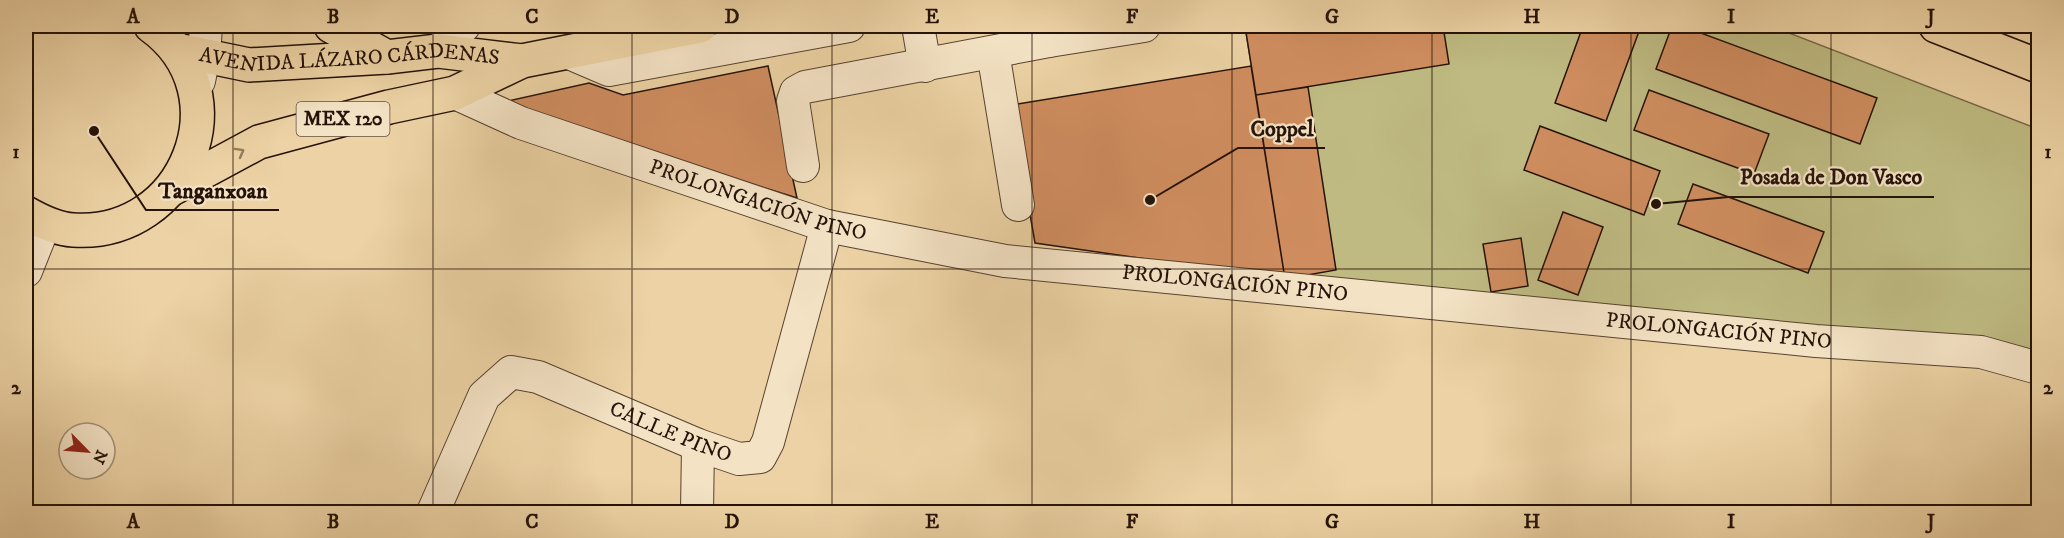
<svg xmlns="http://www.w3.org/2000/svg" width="2064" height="538" font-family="'IM FELL DW Pica',serif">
<rect width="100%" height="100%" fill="#ecd2a4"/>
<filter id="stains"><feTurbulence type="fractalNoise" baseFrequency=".00333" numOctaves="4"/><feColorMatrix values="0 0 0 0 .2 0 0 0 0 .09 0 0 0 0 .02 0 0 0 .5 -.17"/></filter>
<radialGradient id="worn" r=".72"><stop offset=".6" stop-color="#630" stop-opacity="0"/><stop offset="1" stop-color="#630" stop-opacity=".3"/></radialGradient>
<path fill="#beba81" stroke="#726645" stroke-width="1.5" d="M1245 26H1771L2038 129V351L1285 279Z"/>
<path fill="#cf8d5f" stroke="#251209" stroke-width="1.5" d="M1245 26H1443L1449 64 1256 95Z
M1583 26H1641L1606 121 1555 103Z
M1672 26H1682L1877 98 1860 144 1656 69Z
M768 66 797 198 495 104 589 83 623 95Z
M1251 66 1285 279 1035 243 1011 105Z
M1308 87 1336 270 1285 279 1256 95Z
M1649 90 1769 134 1754 174 1634 130Z
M1540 126 1660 171 1644 215 1524 170Z
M1693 184 1824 232 1808 273 1678 224Z
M1563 212 1603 227 1578 295 1538 280Z
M1521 238 1528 286 1491 292 1483 244Z"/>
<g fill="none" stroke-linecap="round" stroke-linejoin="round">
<g stroke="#574230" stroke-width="34">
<g id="minor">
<path d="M918 26 925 66"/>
<path d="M1046 26 1049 41 1144 26"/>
<path d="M438 51 464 26"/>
<path d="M567 52 609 70 849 26"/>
<path d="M993 52 1018 205"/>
<path d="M199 81 204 56 206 26"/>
<path id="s1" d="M455 93 521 123 827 226 1005 261 1816 341 1981 352 2038 368"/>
<path d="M803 166 793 101 796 92 805 87 1049 41"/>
<path d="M26 271 45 223"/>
<path id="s2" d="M433 512 484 396 511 372 538 377 698 445 739 459 760 457 768 442 827 226"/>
<path d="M697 512 698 445"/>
</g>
</g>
<g stroke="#251209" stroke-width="36">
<g id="major">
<path d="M331 26 387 57"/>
<path d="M1936 26 2038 66"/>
<path id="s3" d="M177 50 249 65 387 57 438 51 522 61"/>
<path d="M170 190 259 142 389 107 455 93 522 61 700 26"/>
<path d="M26 213C40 221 56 229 73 230 186 238 244 93 151 26"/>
</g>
</g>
<use href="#minor" stroke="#f3e2c4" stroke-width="32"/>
<use href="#major" stroke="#ecd2a4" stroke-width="33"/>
</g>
<defs><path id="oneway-chevron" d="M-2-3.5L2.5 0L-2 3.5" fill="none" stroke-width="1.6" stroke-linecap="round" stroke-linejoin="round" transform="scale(1.5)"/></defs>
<use stroke="#927c5e" href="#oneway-chevron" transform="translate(240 152) rotate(-29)"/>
<path fill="none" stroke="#251209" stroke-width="1.5" stroke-opacity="0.55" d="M233 26V512M433 26V512M632 26V512M832 26V512M1032 26V512M1232 26V512M1432 26V512M1631 26V512M1831 26V512M26 269H2038"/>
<g text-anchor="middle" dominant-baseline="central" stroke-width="4.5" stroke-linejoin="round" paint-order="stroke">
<rect fill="#f3e2c4" stroke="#635041" stroke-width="1.5" x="296.5" y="102" width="93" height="34" rx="4.5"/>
<g font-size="20" font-weight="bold" fill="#251209">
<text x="343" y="119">MEX 120</text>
</g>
<g font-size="21" fill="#251209" stroke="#f3e2c4">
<text stroke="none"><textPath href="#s3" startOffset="174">AVENIDA LÁZARO CÁRDENAS</textPath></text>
<text stroke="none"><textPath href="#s1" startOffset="322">PROLONGACIÓN PINO</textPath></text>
<text stroke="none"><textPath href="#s1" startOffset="808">PROLONGACIÓN PINO</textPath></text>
<text stroke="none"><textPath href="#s1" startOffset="1294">PROLONGACIÓN PINO</textPath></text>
<text stroke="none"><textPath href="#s2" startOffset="334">CALLE PINO</textPath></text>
</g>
</g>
<path fill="none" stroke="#251209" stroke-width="2" d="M1150 200L1238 148H1325M1656 204L1728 197H1934M94 131L146 210H279"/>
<g fill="#251209" stroke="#f3e2c4" stroke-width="2">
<circle cx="1150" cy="200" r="6"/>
<circle cx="1656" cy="204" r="6"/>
<circle cx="94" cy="131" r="6"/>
</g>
<g font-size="22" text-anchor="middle" font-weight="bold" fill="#251209" stroke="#f3e2c4" stroke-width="4.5" stroke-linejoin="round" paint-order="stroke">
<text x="1282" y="136">Coppel</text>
<text x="1831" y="184">Posada de Don Vasco</text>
<text x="213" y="198">Tanganxoan</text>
</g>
<rect width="2064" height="538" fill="none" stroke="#ecd2a4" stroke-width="66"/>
<g transform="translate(87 451) rotate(115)"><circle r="28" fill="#f3e2c4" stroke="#a18f79" stroke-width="1.5"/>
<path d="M0-4.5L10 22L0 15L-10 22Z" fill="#8f2418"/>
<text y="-9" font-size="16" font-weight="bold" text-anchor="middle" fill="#251209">N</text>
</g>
<rect x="33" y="33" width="1998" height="472" fill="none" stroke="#251209" stroke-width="2"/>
<g font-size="20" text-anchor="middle" font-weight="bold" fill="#251209">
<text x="133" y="23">A</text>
<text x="333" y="23">B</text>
<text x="532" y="23">C</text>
<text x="732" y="23">D</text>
<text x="932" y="23">E</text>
<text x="1132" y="23">F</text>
<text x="1332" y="23">G</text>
<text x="1532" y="23">H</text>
<text x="1731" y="23">I</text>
<text x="1931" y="23">J</text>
<text x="16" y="158">1</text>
<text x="2048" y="158">1</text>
<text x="16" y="394">2</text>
<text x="2048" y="394">2</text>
<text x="133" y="528">A</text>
<text x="333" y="528">B</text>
<text x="532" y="528">C</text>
<text x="732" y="528">D</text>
<text x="932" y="528">E</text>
<text x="1132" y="528">F</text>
<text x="1332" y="528">G</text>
<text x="1532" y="528">H</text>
<text x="1731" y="528">I</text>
<text x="1931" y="528">J</text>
</g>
<rect width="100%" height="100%" filter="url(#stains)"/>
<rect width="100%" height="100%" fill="url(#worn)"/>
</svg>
